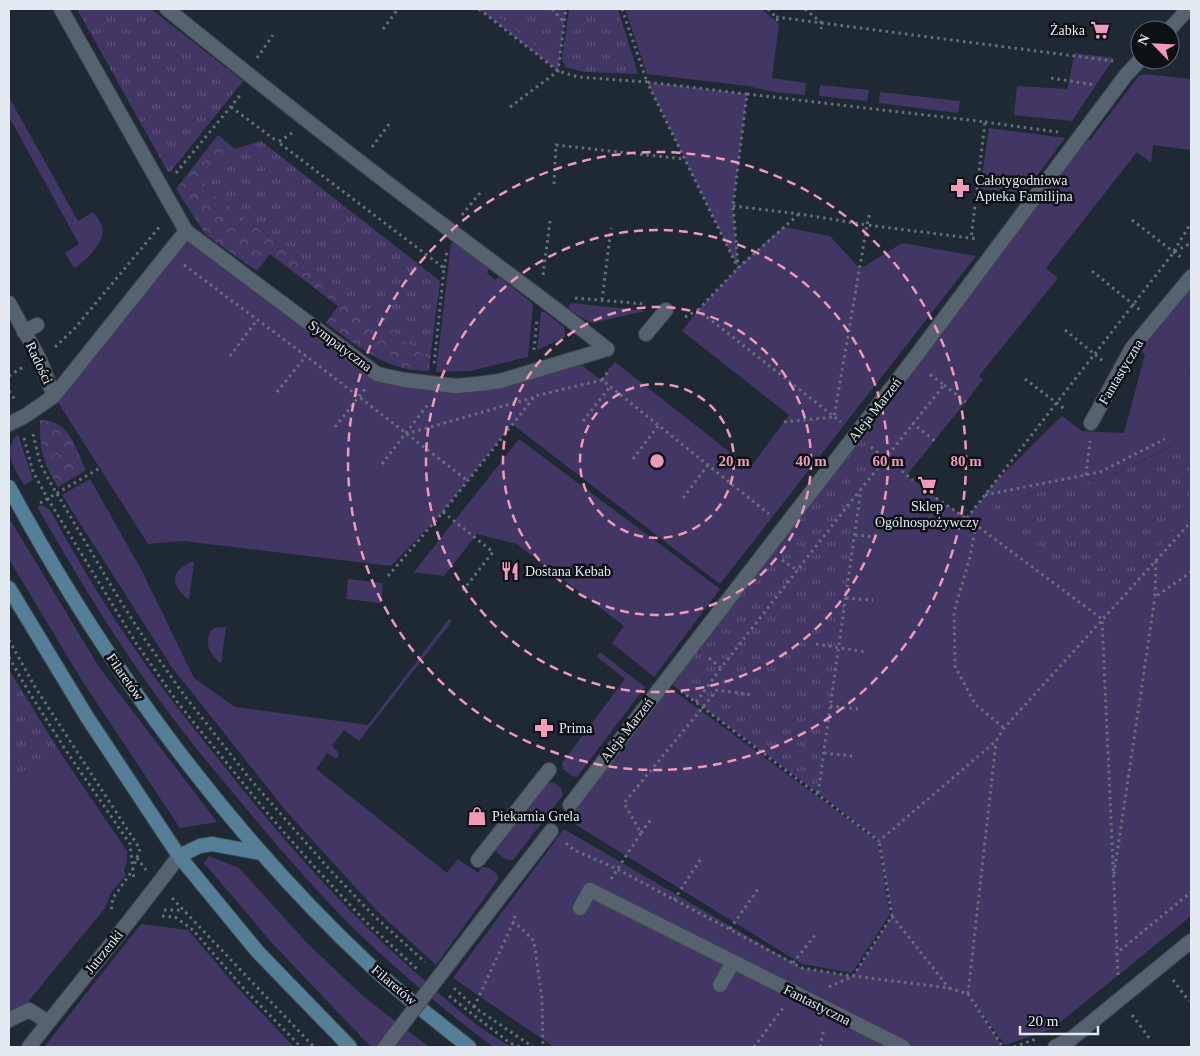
<svg xmlns="http://www.w3.org/2000/svg" width="1200" height="1056" font-family="'Times New Roman',serif">
<defs>
<pattern id="forest-crowns" width="20" height="18" patternUnits="userSpaceOnUse" patternTransform="scale(1.25)"><rect width="20" height="18" fill="#423665"/><path d="M2 6a3 3 0 1 1 6 0M12 15a3 3 0 1 1 6 0" fill="none" stroke="#5d537c"/></pattern>
<pattern id="park-tufts" width="24" height="20" patternUnits="userSpaceOnUse" patternTransform="scale(1.25)"><rect width="24" height="20" fill="#423665"/><path d="M3 7l-1-3M5 7V3M7 7l1-3M15 17l-1-3M17 17v-4M19 17l1-3" fill="none" stroke="#5d537c"/></pattern>
</defs>
<rect width="100%" height="100%" fill="#1f2934"/>
<path fill="#423665" d="M479 9H566L558 71Z
M625 9H762L779 24 772 78 806 83 805 95 774 92 747 86 647 74Z
M1075 53 1114 58 1072 121 1014 115 1017 86 1067 89Z
M1144 74 1191 79V150L1153 145 1151 163 1137 152 1046 268 1058 278 979 376 983 380 907 475 943 503 967 518 994 483 1062 416 1082 431 1124 433 1145 354 1132 348 1191 277V368L1189 371 1191 373V465L1172 446 1104 479 1000 500 1104 608 1191 512V916L1052 1029 1005 1045 977 1007 1003 1047H554L453 978 564 829 802 968 853 976 892 916 879 841 818 793 861 489 885 457 856 434 1083 135 1090 140 1139 76Z
M647 82 747 94 733 206 738 267 783 227 830 236 860 269 902 243 976 256 720 584 512 424 443 512 391 566 183 541 148 544 54 396 186 231 377 374 456 386 575 360 601 380 615 362 750 468 789 415 682 331 698 310 738 268Z
M820 85 869 90 867 101 819 96Z
M880 92 960 101 958 113 879 103Z
M9 97 78 221 93 212C96 216 100 221 102 226 107 241 86 261 74 268L65 253 79 244 9 117Z
M989 128 1065 138 1024 193 980 189Z
M454 242 489 269 487 273 495 280 499 277 531 302 533 306 528 357 470 371 436 372 451 243Z
M571 303H572L646 311 591 323 568 309Z
M541 312H545L564 327 565 337 537 350Z
M18 434 33 480 24 485C15 469 1 451 18 434Z
M519 439 720 589 654 677 612 643 624 626 517 544 477 534 444 576 414 572Z
M90 479 142 571 194 678 235 707 368 725 449 619 452 621 359 741 344 730 332 746 339 753 338 757 335 758 327 753 316 769 447 873 458 859 478 873 482 867C490 867 495 871 499 878L436 965 377 911 286 811 171 666 62 495Z
M42 505 50 510C83 571 120 630 161 686 179 711 200 735 219 760 276 832 337 902 405 963 439 993 472 1026 512 1047H493C434 1002 377 954 326 900 296 868 267 834 239 800 198 752 159 702 124 649 93 603 65 555 37 507Z
M11 521 99 667 217 822 180 828 81 679 9 559V523Z
M194 561 189 600C169 584 170 570 194 561Z
M348 579 383 583 381 603 346 599Z
M226 627 221 664C210 654 201 640 214 628Z
M600 652 645 687 577 777 572 776 563 769 562 763 625 679 597 657Z
M666 685 878 841 890 914 852 973 802 964 568 820Z
M61 754 127 851V861L124 870 126 875 110 894 105 908 9 1025V781Z
M553 782 561 788 563 795 513 860H507L497 853 496 847 546 783Z
M209 856 239 868 308 944 364 997 429 1047H371L273 944 204 863Z
M141 924 188 930 233 983 294 1047H44Z"/>
<path fill="url(#forest-crowns)" d="M218 135 235 149 204 187 430 360 429 371C386 371 359 347 326 323L338 306 270 254 257 271 206 235 176 189Z
M40 420C71 421 74 446 86 470L58 487C42 459 40 452 40 420Z"/>
<path fill="url(#park-tufts)" d="M77 9H151L243 81 171 171 168 172Z
M489 9H548L560 22 555 57 552 58Z
M569 9H618L638 74 584 72 566 67 562 60Z
M261 141 440 281 430 360 204 187 235 149Z
M856 434 885 457 861 489 818 793 666 680Z
M1173 446 1191 465V512L1104 608 987 516 1000 500 1104 479Z
M9 670 61 754 9 781Z"/>
<g fill="none" stroke-linecap="round" stroke-linejoin="round">
<g stroke="#3d454f" stroke-width="16">
<path id="service" d="M167 9C260 84 354 159 450 230 503 270 556 308 607 349
M24 332 37 325
M646 334 666 310
M478 860 549 770
M9 1020 29 1010 48 1022"/>
</g>
<g stroke="#3d454f" stroke-width="16">
<path id="pedestrian" d="M1169 30 1188 9
M570 805 913 360 1126 75 1140 60
M470 936 551 831"/>
</g>
<g stroke="#3d454f" stroke-width="16">
<path id="minor" d="M61 9 186 231 377 374 405 380 456 386 478 384 500 381 607 349
M9 303 39 358 54 396
M1091 423 1132 348 1191 277
M9 424 25 416 54 396 186 231
M580 908 590 890 903 1047
M720 985 733 962
M29 1047C79 983 131 921 179 856
M1055 1047 1071 1039 1191 941"/>
</g>
<g stroke="#3d454f" stroke-width="16">
<path id="secondary" d="M9 487C103 662 227 832 373 968 403 996 437 1021 469 1047
M9 588 87 717 179 856 257 951 350 1047
M179 856 200 846 212 844 261 853"/>
</g>
<path stroke="#67707a" stroke-width="3" stroke-dasharray="2.5 4" stroke-linecap="butt" d="M479 9 558 71 578 77 647 82 738 268
M552 9 564 22
M622 9 647 82 747 94 733 206 738 265
M768 9 776 17 779 24
M805 9 822 23 821 29
M776 17 1113 61
M383 29 398 9
M257 58 273 35
M1051 78 1095 85
M747 94 985 122 971 239
M231 107 278 142
M510 107 558 71 566 9
M985 122 1058 132
M292 133 278 142 444 268 434 365
M372 147 389 124
M176 173 242 93
M554 184 556 145 684 159
M733 206 800 214 867 225 870 211
M462 215 480 193
M1132 220 1183 259
M1174 251 1191 223
M184 265 306 356 468 481
M444 268 447 251
M1092 271 1140 310
M543 275 550 221
M575 298 646 304
M602 300 611 228
M698 310 738 268 799 214
M685 317 698 310 841 422
M1065 330 1103 361
M55 347 75 328 161 225
M534 350 537 319
M230 356 257 320
M9 376 23 367
M1025 379 1066 410
M602 380 610 369
M944 385 966 402
M9 391 16 401
M277 392 306 356
M583 421 610 387
M784 422 834 417 867 225 978 239
M912 423 935 441
M335 427 366 388
M33 434 40 463 50 482 119 599 146 641 184 695 250 779 329 869 373 915 425 962
M406 434 535 397
M24 438 33 472 48 499 136 643 178 703 269 815 311 863 364 920 419 971
M871 447 913 480
M633 459 658 426
M382 464 429 403
M1086 475 1090 441
M985 495 1100 472 1165 439
M683 498 708 465
M936 498 976 525 1102 619 1117 953
M40 503 100 468
M443 512 493 552 461 593
M967 518 1174 252 1191 243
M976 525 970 557 954 612 955 666 975 704 1004 728
M855 535 877 537
M782 560 798 571
M1156 561 1155 597 1191 572
M388 576 443 512 535 396 602 380 769 514
M846 598 873 600
M9 640 35 687 140 849 132 871 113 898 111 911
M816 644 866 652
M9 657 27 689 65 749 130 844 134 880
M709 658 721 668 860 490
M681 691 879 841 996 741 1004 728 1191 522
M696 702 721 668
M830 706 858 709
M824 753 852 756
M818 793 861 489 944 385 927 372
M641 833 652 818
M566 843 574 850 617 869 802 968 853 976 949 988 968 994 1003 1047
M137 858 146 870
M1114 874 1155 597
M611 879 641 833 624 803 717 690 753 695
M172 898 314 1047
M674 900 702 857
M164 910H183
M162 916 175 917 193 930 245 990 301 1047
M892 916 949 988
M512 922 520 927 534 941 542 999 543 1047
M730 929 758 889
M793 963 816 934
M1118 975 1117 953 1191 892
M1173 980 1189 1001
M829 987 853 976 892 916 879 841
M454 988 474 1007 533 1047
M968 994 996 742
M449 996 510 1043 520 1047
M474 1007 513 923 516 912
M1132 1015 1150 1039
M754 1047 783 1008
M820 1047 824 1028
M1014 1047 1036 1039"/>
<use href="#service" stroke="#576270" stroke-width="14"/>
<use href="#pedestrian" stroke="#576270" stroke-width="14"/>
<use href="#minor" stroke="#576270" stroke-width="14"/>
<use href="#secondary" stroke="#557e97" stroke-width="14"/>
<g stroke="#3d454f" stroke-width="16" stroke-linecap="butt">
<path id="pedestrian-bridge" d="M385 1047 470 936"/>
</g>
<use href="#pedestrian-bridge" stroke="#576270" stroke-width="14"/>
</g>
<g fill="none" stroke="#ef9ab8" stroke-width="2.5" stroke-dasharray="9 6">
<circle cx="657" cy="461" r="77"/>
<circle cx="657" cy="461" r="154"/>
<circle cx="657" cy="461" r="231"/>
<circle cx="657" cy="461" r="309"/>
</g>
<defs>
<g id="supermarket-bare" transform="scale(1.5)"><path d="M-6-5.5h2.5l.6 2H6L4.5 2H-2.5L-4.4-4H-6ZM-1.5 3.2a1.3 1.3 0 1 0 .1 0ZM3 3.2a1.3 1.3 0 1 0 .1 0Z" fill="#ef9ab8" stroke="#0d1116" stroke-width="2.5" paint-order="stroke"/></g>
<g id="pharmacy-bare" transform="scale(1.5)"><path d="M-2-6h4v4h4v4h-4v4h-4v-4h-4v-4h4Z" fill="#ef9ab8" stroke="#0d1116" stroke-width="2.5" paint-order="stroke"/></g>
<g id="restaurant-bare" transform="scale(1.5)"><path d="M-5-6h1v4h1v-4h1v4h1v-4h1v5L-1.5 .5V6h-2V.5L-5-1ZM5-6V6H3V1.5H1.5Q1.5-4 5-6Z" fill="#ef9ab8" stroke="#0d1116" stroke-width="2.5" paint-order="stroke"/></g>
<g id="shop-bare" transform="scale(1.5)"><path d="M-5-2.5h2.3a2.7 3.5 0 0 1 5.4 0H5L5.5 6h-11ZM-1.5-2.5h3a1.5 2.3 0 0 0-3 0Z" fill="#ef9ab8" stroke="#0d1116" stroke-width="2.5" paint-order="stroke"/></g>
</defs>
<g fill-rule="evenodd">
<use href="#supermarket-bare" x="1100" y="30"/>
<use href="#pharmacy-bare" x="960" y="188"/>
<use href="#supermarket-bare" x="927" y="485"/>
<use href="#restaurant-bare" x="510" y="571"/>
<use href="#pharmacy-bare" x="544" y="728"/>
<use href="#shop-bare" x="477" y="816"/>
</g>
<g text-anchor="middle" dominant-baseline="central" stroke-width="5" stroke-linejoin="round" paint-order="stroke">
<g font-size="14" fill="#e4eaf2" stroke="#0d1116" text-anchor="start">
<text x="1085" y="30" text-anchor="end">Żabka</text>
<text x="975" y="180">Całotygodniowa<tspan x="975" dy="16">Apteka Familijna</tspan></text>
<text x="927" y="506" text-anchor="middle">Sklep<tspan x="927" dy="16">Ogólnospożywczy</tspan></text>
<text x="525" y="571">Dostana Kebab</text>
<text x="559" y="728">Prima</text>
<text x="492" y="816">Piekarnia Grela</text>
</g>
<g font-size="14" fill="#e4eaf2" stroke="#0d1116">
<text transform="translate(340 346) rotate(37)">Sympatyczna</text>
<text transform="translate(39 363) rotate(65)">Radości</text>
<text transform="translate(1121 372) rotate(-59)">Fantastyczna</text>
<text transform="translate(875 410) rotate(-52)">Aleja Marzeń</text>
<text transform="translate(125 677) rotate(55)">Filaretów</text>
<text transform="translate(627 730) rotate(-52)">Aleja Marzeń</text>
<text transform="translate(104 952) rotate(-51)">Jutrzenki</text>
<text transform="translate(394 985) rotate(40)">Filaretów</text>
<text transform="translate(817 1005) rotate(27)">Fantastyczna</text>
</g>
</g>
<circle cx="657" cy="461" r="8" fill="#ef9ab8" stroke="#0d1116" stroke-width="2.5"/>
<g font-size="15" text-anchor="middle" font-weight="bold" fill="#ef9ab8" stroke="#0d1116" stroke-width="5" stroke-linejoin="round" paint-order="stroke">
<text x="734" y="466">20 m</text>
<text x="811" y="466">40 m</text>
<text x="888" y="466">60 m</text>
<text x="966" y="466">80 m</text>
</g>
<rect width="1200" height="1056" fill="none" stroke="#e4eaf2" stroke-width="20"/>
<g transform="translate(1155 45) rotate(294)"><circle r="24" fill="#0d1116" stroke="#63686e"/>
<path d="M0-4L9 19L0 12L-9 19Z" fill="#ef9ab8"/>
<text y="-8" font-size="14" font-weight="bold" text-anchor="middle" fill="#e4eaf2">N</text>
</g>
<path d="M1020 1026v8h78v-8" fill="none" stroke="#e4eaf2" stroke-width="2.5"/>
<text x="1028" y="1026" font-size="15" fill="#e4eaf2" stroke="#0d1116" stroke-width="4" paint-order="stroke">20 m</text>
</svg>
